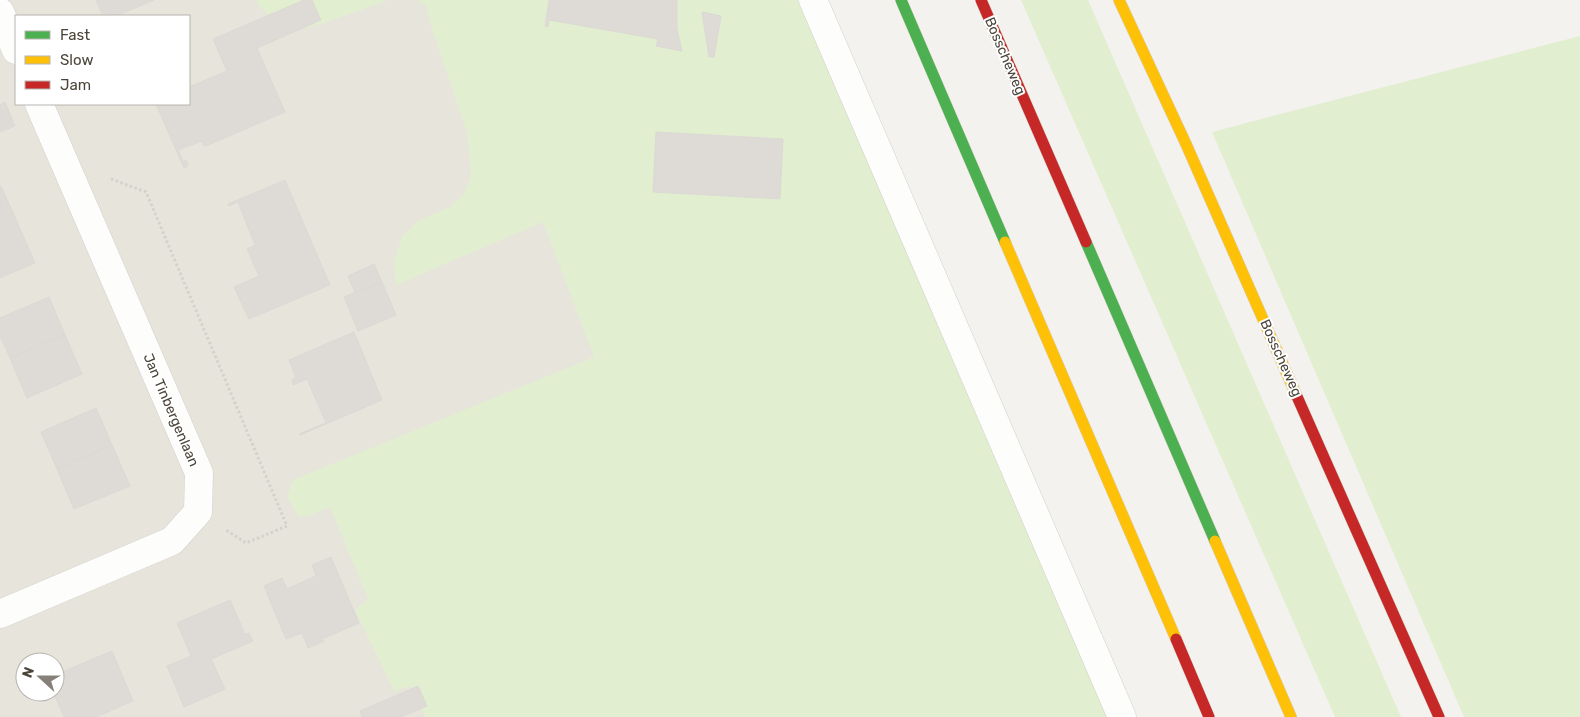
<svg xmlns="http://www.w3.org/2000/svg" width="1580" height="717" font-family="Rubik,sans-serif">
<rect width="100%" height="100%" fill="#f4f2ee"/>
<path fill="#e7e4dc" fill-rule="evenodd" d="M0 0H488L742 717H0ZM16 16H189V104H16ZM25 662H55V692H25Z"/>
<path fill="#e1eecf" d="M257 0H389L321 24 297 30 277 23 258 5Z
M417 0H798L1110 717H425L411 686 394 691 355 610 368 599 330 507 308 516 299 517 287 497 293 480 594 357 543 222 396 285 394 262 402 236 418 221 450 207 464 194 471 175 467 132 433 32 426 6Z
M1021 0H1088L1401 717H1335Z
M1580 36V717H1464L1212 132Z"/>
<path fill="#dedbd6" stroke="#dcd9d4" d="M96 0H154L116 16H103Z
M304 0H312L321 20 257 48 285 112 206 146H204L202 141 178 150 183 162 186 160 188 166 184 168 156 104H189V87L227 71 213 39Z
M549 0H677V29L682 51 656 46 658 39 549 20 548 27 545 26Z
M702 12 721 16 714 57H709Z
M5 102 15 126 0 132V105Z
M656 132 783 139 780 199 653 192Z
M285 180 330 285 249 319 234 287 259 276 247 249 255 245 238 202 229 206 228 204Z
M0 186H1L18 224 0 231Z
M18 224 35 263 0 278V231Z
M374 264 382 282 355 293 348 276Z
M382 282 396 315 358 331 344 297Z
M49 297 65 335 10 358 0 336V318Z
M354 332 382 400 300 435 299 434 326 423 307 379 293 385 292 380 296 378 289 360Z
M65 335 82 374 27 398 10 358Z
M96 408 112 445 57 469 41 432Z
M112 445 130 486 74 509 57 469Z
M331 557 359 623 322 639 324 641 308 648 302 633 286 639 264 586 282 578 287 589 316 576 312 565Z
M230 600 245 634 249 633 253 641 211 659 225 689 184 707 167 666 191 656 177 623Z
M112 651 133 701 96 717H64L53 692H55V675Z
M418 686 427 706 401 717H362L360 711Z"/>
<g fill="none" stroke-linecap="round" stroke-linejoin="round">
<g stroke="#d2d0cb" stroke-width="29">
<path id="street" d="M813 0 1122 717
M0 12 16 50
M0 614 172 541 198 512 199 473 39 104"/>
</g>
<g stroke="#d3cfc5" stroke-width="12">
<path id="fast" d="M901 0 1005 242
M1086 242 1215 541"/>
</g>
<g stroke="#d3cfc5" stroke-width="12">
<path id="slow" d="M1119 0 1186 144 1295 392
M1005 242 1176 639
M1215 541 1291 717"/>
</g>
<g stroke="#d3cfc5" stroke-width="12">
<path id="jam" d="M981 0 1086 242
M1295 392 1439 717
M1176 639 1209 717"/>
</g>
<path stroke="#d3d2cc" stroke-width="3" stroke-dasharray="2.5 2.5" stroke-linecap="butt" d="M111 179 146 192 287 526 246 543 226 530"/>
<use href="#street" stroke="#fdfdfc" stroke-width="28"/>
<use href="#fast" stroke="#4caf50" stroke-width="11"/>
<use href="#slow" stroke="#ffc107" stroke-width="11"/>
<use href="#jam" stroke="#c62828" stroke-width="11"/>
</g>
<g text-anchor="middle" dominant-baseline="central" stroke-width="4" stroke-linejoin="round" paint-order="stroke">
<g font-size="14" fill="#4b4439" stroke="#fff">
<text transform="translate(1005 56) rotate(67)">Bosscheweg</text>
<text transform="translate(1281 358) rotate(66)">Bosscheweg</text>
<text transform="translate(171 410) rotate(67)">Jan Tinbergenlaan</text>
</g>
</g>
<rect x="15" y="15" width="175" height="90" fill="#ffffff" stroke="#b7b4b0"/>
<rect x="25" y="31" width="25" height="8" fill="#4caf50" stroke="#b7b4b0"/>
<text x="60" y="40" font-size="15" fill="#4b4439">Fast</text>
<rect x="25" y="56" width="25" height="8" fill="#ffc107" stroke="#b7b4b0"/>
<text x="60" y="65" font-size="15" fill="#4b4439">Slow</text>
<rect x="25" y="81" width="25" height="8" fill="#c62828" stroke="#b7b4b0"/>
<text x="60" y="90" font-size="15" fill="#4b4439">Jam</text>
<g transform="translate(40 677) rotate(291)"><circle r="24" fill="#ffffff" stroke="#b7b4b0"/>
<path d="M0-4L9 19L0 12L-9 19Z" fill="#868178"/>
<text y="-8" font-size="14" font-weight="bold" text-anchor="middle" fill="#4b4439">N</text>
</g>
</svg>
